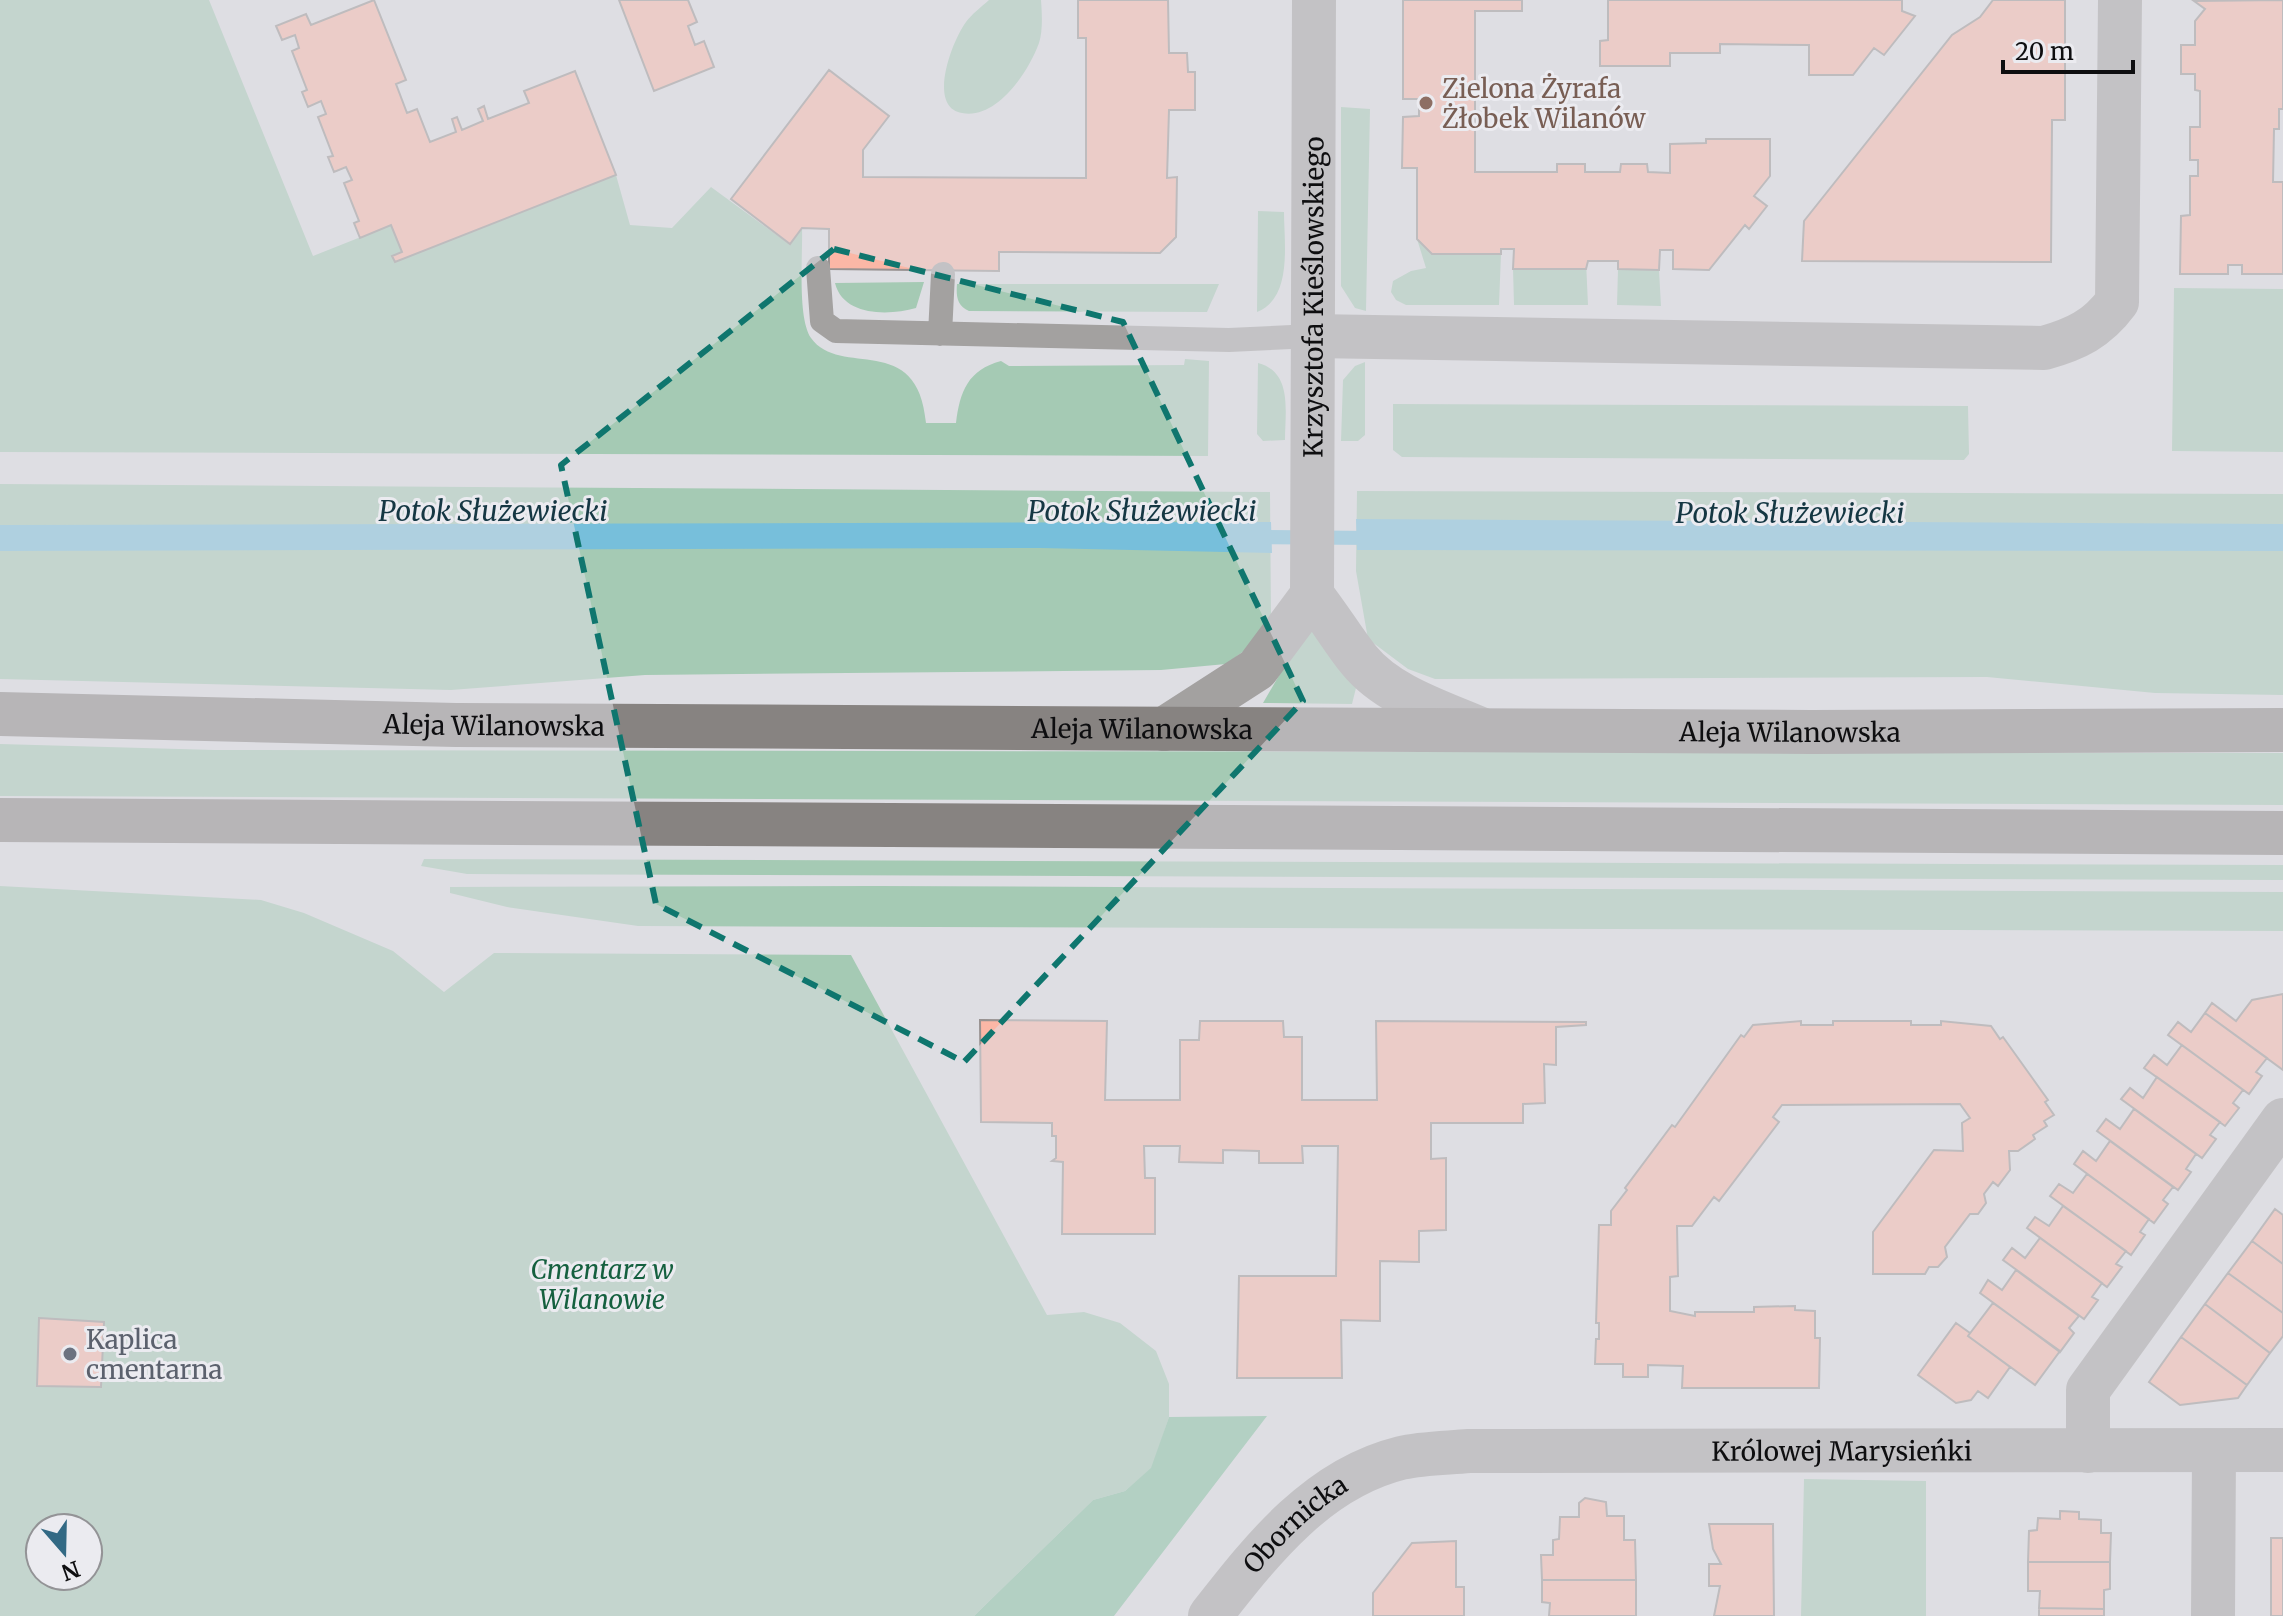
<svg xmlns="http://www.w3.org/2000/svg" width="2283" height="1616" font-family="Merriweather,serif">
<rect width="100%" height="100%" fill="#dedee3"/>
<path fill="#a5cab4" fill-rule="evenodd" d="M0 0H209L313 256 391 225 402 252 392 256 395 262 616 175 630 225 672 228 711 187 789 244 802 228C803 254 797 317 811 338 840 379 918 330 926 423H956C960 391 968 370 1001 361L1009 366 1184 365 1185 359 1209 361 1208 456 0 452Z
M989 0H1041C1042 13 1043 31 1039 43 1029 71 997 120 962 113 926 107 953 39 966 22 972 14 981 7 989 0Z
M1341 107 1370 109 1366 311 1355 308 1341 286Z
M1258 211 1284 212C1284 243 1293 298 1257 312Z
M1417 239 1432 254H1501L1499 305H1406L1396 300 1391 292 1393 281 1411 271 1426 268Z
M1586 261 1588 305H1514L1513 269H1586Z
M1618 269 1659 270 1661 306 1617 305Z
M924 282 916 308C888 316 843 316 835 283Z
M957 284H1219L1207 312 969 311C957 306 956 296 957 284Z
M2174 288 2283 289V452L2172 451Z
M1365 362V435L1358 441H1341L1343 380 1355 366Z
M1258 363C1293 372 1285 412 1285 440L1263 441 1257 434Z
M1393 404 1968 406 1969 454 1964 460 1402 457 1393 450Z
M0 484 1270 492 1271 617 1255 643 1226 664 1161 670 645 675 451 690 0 679Z
M1357 491 2283 494V695L2155 693 1987 677 1435 679 1408 669 1368 639 1356 571Z
M1313 617 1356 688 1352 704 1263 703Z
M0 744 215 750 2283 753V805L0 796Z
M424 859 2283 865V880L467 874 421 866Z
M0 886 261 900 304 913 393 951 444 992 494 953 851 955 1047 1315 1084 1312 1120 1323 1156 1351 1169 1384V1417L1152 1468 1125 1491 1093 1500 974 1616H0ZM40 1528H88V1576H40Z
M876 886 2283 892V931L638 926 507 907 450 893V887Z
M1804 1479 1926 1481V1616H1801Z"/>
<path fill="#7fbe9b" d="M1267 1416 1114 1616H974L1093 1500 1125 1491 1151 1468 1169 1417Z"/>
<path fill="#77bfdb" d="M1356 519 2283 524V551L1357 550Z
M1271 522 1272 553 1040 548 0 551V525Z"/>
<g fill="none" stroke-linecap="round" stroke-linejoin="round">
<path stroke="#77bfdb" stroke-width="14" d="M1255 537 1375 538"/>
</g>
<path fill="#fbb7a6" stroke="#989291" stroke-width="2" d="M374 0 406 80 396 84 407 113 417 109 430 142 456 132 452 119 457 117 462 130 483 121 478 109 484 106 488 119 529 103 524 91 575 71 616 175 395 262 392 256 402 252 391 225 360 238 354 223 359 221 344 183 352 180 346 167 334 172 328 157 333 156 318 117 326 114 321 101 308 107 302 92 307 90 292 51 299 48 295 35 282 40 276 26 306 14 311 25Z
M619 0H688L697 22 688 26 695 45 704 41 714 67 654 91Z
M1078 0H1168L1169 53H1187L1188 72H1195V110H1169L1167 178 1177 177 1176 237 1160 253 999 252V271L829 269V229L802 228 790 244 731 199 829 70 889 116 863 150V177L1086 178V38H1078Z
M1403 0H1522V11H1475V172H1557V164H1585V172H1620L1621 164H1647L1648 172 1670 173V144L1706 143V139H1770V176L1754 196 1767 206 1749 229 1745 225 1709 270 1673 269V250H1660L1659 270 1618 269V261H1588L1586 269H1513L1514 249H1501V254H1432L1417 239V168H1402L1403 117 1419 116V99H1403Z
M1608 0H1902V11L1915 16 1884 55 1874 48 1853 75H1809V45L1720 44V53H1670V66H1600V41L1608 40Z
M1993 0H2065V120H2052V123L2051 262 1802 261 1804 221 1952 35 1980 17Z
M2283 0V109H2279V129H2274L2273 182H2283V274H2242V265H2228V274H2180L2181 216 2190 215V176H2198V160H2190V127H2200V91L2195 90V74H2181V45H2195V21L2205 9 2194 1Z
M2283 994V1070L2205 1013 2212 1003 2236 1021 2252 1000Z
M2205 1013 2267 1058 2256 1072 2262 1076 2249 1094 2168 1035 2178 1022 2191 1032Z
M980 1020 1107 1021 1105 1100H1180V1040H1199L1200 1021H1283L1284 1037H1302V1100H1377L1376 1021 1586 1022V1025L1556 1027V1065L1544 1064 1545 1103 1523 1104V1123H1431V1159L1446 1158V1230L1419 1231V1262L1380 1261V1321L1341 1320 1342 1378H1237L1239 1276H1336L1338 1146H1302L1303 1163H1259V1151L1223 1150V1163L1179 1162 1180 1146H1144L1145 1178H1155V1234H1062L1063 1162 1052 1161 1056 1158V1136H1052V1123L981 1122Z
M1801 1021V1025H1833V1021H1911V1025H1941V1021L1991 1026 2000 1039 2003 1037 2048 1100 2045 1102 2054 1115 2044 1121 2047 1126 2033 1135 2035 1139 2018 1151H2009L2010 1170 1998 1186 1993 1182 1984 1194 1986 1203 1978 1214H1970L1945 1247 1947 1257 1938 1267H1929L1925 1274H1873V1232L1934 1150 1963 1151 1962 1123 1970 1118 1960 1104 1782 1105 1773 1117 1779 1122 1719 1201 1714 1197 1692 1226H1677L1678 1276 1670 1277V1311L1695 1316V1312H1754V1307L1795 1306V1310L1815 1311V1338H1820L1819 1388H1682L1683 1366 1648 1365V1377H1623V1364H1595L1596 1339H1599V1323H1596L1599 1225H1611V1211L1627 1190 1625 1188 1672 1125 1675 1127 1741 1035 1744 1037 1753 1025Z
M2182 1045 2243 1090 2233 1103 2239 1108 2225 1126 2144 1068 2154 1055 2167 1065Z
M2157 1077 2220 1122 2210 1135 2216 1139 2202 1158 2121 1099 2130 1088 2143 1098Z
M2134 1109 2196 1154 2186 1169 2191 1172 2178 1190 2097 1131 2106 1119 2120 1129Z
M2110 1141 2173 1187 2163 1200 2168 1204 2154 1223 2074 1164 2083 1151 2096 1161Z
M2087 1174 2149 1219 2140 1232 2145 1235 2131 1255 2050 1196 2059 1184 2073 1193Z
M2063 1206 2126 1251 2116 1264 2122 1267 2107 1287 2027 1228 2035 1217 2049 1226Z
M2275 1209 2283 1215V1264L2252 1241Z
M2040 1238 2102 1283 2092 1297 2098 1300 2084 1319 2003 1260 2012 1248 2025 1258Z
M2252 1241 2283 1264V1313L2228 1273Z
M2016 1270 2079 1316 2069 1328 2074 1333 2060 1352 1980 1293 1988 1280 2002 1290Z
M2228 1273 2283 1313V1336L2270 1353 2205 1304Z
M1993 1303 2060 1351 2035 1385 1968 1336Z
M2205 1304 2270 1353 2247 1385 2181 1337Z
M39 1318 104 1322 101 1387 37 1386Z
M1956 1323 1970 1333 1968 1336 2010 1367 1988 1398 1978 1391 1971 1400 1956 1403 1918 1375Z
M2181 1337 2247 1385 2238 1398 2180 1405 2149 1382Z
M1585 1498 1606 1502 1607 1516H1624V1540H1635L1636 1580H1542L1541 1555H1553V1540L1559 1539 1560 1517H1579V1503Z
M2060 1511 2079 1512V1519L2101 1520V1533H2111L2110 1562H2028L2029 1531 2037 1530 2038 1518 2060 1519Z
M1709 1524H1773L1774 1616H1714L1720 1586H1709V1564H1721L1713 1549Z
M2271 1538H2283V1616H2271Z
M1456 1541V1587H1464V1616H1373V1593L1412 1543Z
M2028 1562H2110V1589L2104 1590V1609L2039 1608 2040 1591H2028Z
M1542 1580H1636V1616H1549L1550 1603 1542 1602Z
M2039 1608 2104 1609V1616H2039Z"/>
<g fill="none" stroke-linecap="round" stroke-linejoin="round">
<path stroke="#a3a1a0" stroke-width="24" d="M818 268 822 321 836 331 1229 340 1313 336
M940 334 943 274"/>
<g stroke="#a3a1a0" stroke-width="44">
<path d="M1313 336 2044 348C2076 339 2097 329 2117 302L2120 0"/>
<path id="s1" d="M1312 595 1314 0"/>
<path d="M1312 595C1329 616 1342 639 1359 660 1388 696 1442 712 1483 730"/>
<path d="M1164 729 1257 669 1312 595"/>
<path d="M2088 1451V1390L2283 1120"/>
<path id="s2" d="M1210 1616C1261 1551 1316 1479 1401 1458 1422 1453 1447 1453 1469 1451L2283 1450"/>
<path d="M2213 1616 2214 1452"/>
</g>
<g stroke="#878381" stroke-width="44">
<path id="s3" d="M0 714 456 725 1811 732 2283 730"/>
<path d="M0 820 2283 833"/>
</g>
</g>
<path d="M0 0H2283V1616H0ZM834 249 1123 322 1303 701 964 1062 656 904 561 465Z" fill="#dedee3" fill-opacity=".55" fill-rule="evenodd"/>
<path fill="none" stroke="#0f766e" stroke-width="6" stroke-dasharray="16 10" stroke-linejoin="round" d="M834 249 1123 322 1303 701 964 1062 656 904 561 465Z"/>
<circle fill="#8d6e63" stroke="#ebebf0" stroke-width="3" cx="1426" cy="103" r="8"/>
<circle fill="#6b7280" stroke="#ebebf0" stroke-width="3" cx="70" cy="1354" r="8"/>
<g text-anchor="middle" dominant-baseline="central" stroke-width="6" stroke-linejoin="round" paint-order="stroke">
<g font-size="26" fill="#785e54" stroke="#ebebf0" text-anchor="start">
<text x="1442" y="88">Zielona Żyrafa<tspan x="1442" dy="30">Żłobek Wilanów</tspan></text>
</g>
<g font-size="26" fill="#0e0e10" stroke="#ebebf0">
<text stroke="none"><textPath href="#s1" startOffset="298">Krzysztofa Kieślowskiego</textPath></text>
<text stroke="none"><textPath href="#s3" startOffset="494">Aleja Wilanowska</textPath></text>
<text stroke="none"><textPath href="#s3" startOffset="1142">Aleja Wilanowska</textPath></text>
<text stroke="none"><textPath href="#s3" startOffset="1790">Aleja Wilanowska</textPath></text>
<text stroke="none"><textPath href="#s2" startOffset="694">Królowej Marysieńki</textPath></text>
<text stroke="none"><textPath href="#s2" startOffset="126">Obornicka</textPath></text>
</g>
<g font-size="26" font-style="italic" fill="#15603f" stroke="#ebebf0">
<text x="602" y="1269">Cmentarz w<tspan x="602" dy="30">Wilanowie</tspan></text>
</g>
<g font-size="26" fill="#5b616d" stroke="#ebebf0" text-anchor="start">
<text x="86" y="1339">Kaplica<tspan x="86" dy="30">cmentarna</tspan></text>
</g>
<g font-size="28" font-style="italic" fill="#153743" stroke="#ebebf0">
<text x="493" y="511">Potok Służewiecki</text>
<text x="1142" y="511">Potok Służewiecki</text>
<text x="1790" y="513">Potok Służewiecki</text>
</g>
</g>
<g transform="translate(64 1552) rotate(160)"><circle r="38" fill="#ebebf0" stroke="#939396" stroke-width="2"/>
<path d="M0-6L14 30L0 20L-14 30Z" fill="#326984"/>
<text y="-12" font-size="22" font-weight="bold" text-anchor="middle" fill="#0e0e10">N</text>
</g>
<path d="M2003 60v12h130v-12" fill="none" stroke="#0e0e10" stroke-width="4"/>
<text x="2015" y="60" font-size="24" fill="#0e0e10" stroke="#ebebf0" stroke-width="6" paint-order="stroke">20 m</text>
</svg>
